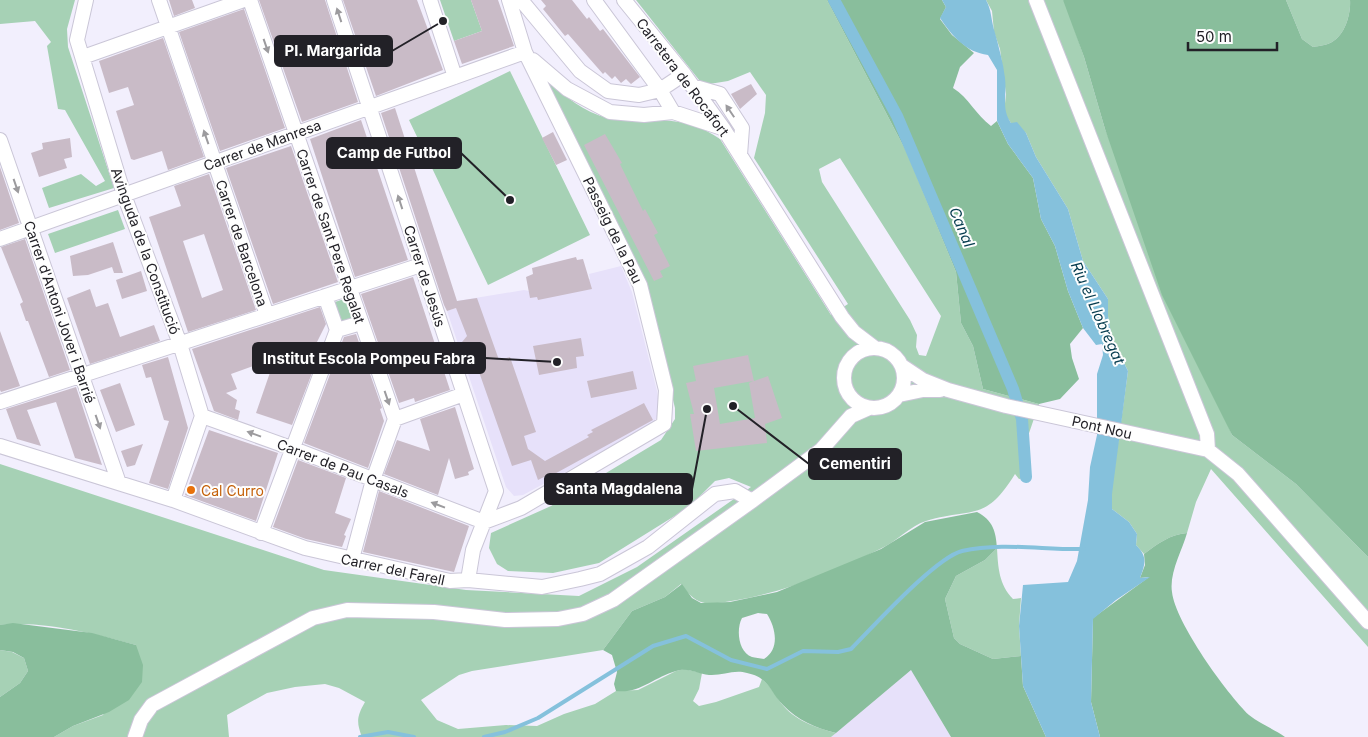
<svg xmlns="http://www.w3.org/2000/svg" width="1368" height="737" font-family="Inter,sans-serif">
<rect width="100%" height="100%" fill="#f2effd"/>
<path fill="#e7e1fa" d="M621 266 632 292 657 391 660 409 656 419 652 425 523 495 514 496 506 487 447 311 459 307 457 301 524 290 529 291 590 279 589 274Z
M911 669 951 737H831Z"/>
<path fill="#a6d1b5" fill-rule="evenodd" d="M0 0H75L67 29 68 47 114 188 49 208 42 188 81 174 96 186 105 181 65 110 58 109 47 46 51 42 35 21 0 24Z
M440 0H471L482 31 454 41Z
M636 0H827L907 153 956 272 961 323 973 346 983 389 1039 404 1027 439 1031 477 1019 479 1015 474C985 523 972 507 926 521 910 526 896 542 880 549 826 576 770 598 710 604 695 602 690 596 681 584L665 597 632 611 603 650 472 671 459 675 421 700 437 720 458 729 506 725 537 726 564 714 595 704 616 691 638 690 676 671 684 669 702 673 699 689 693 701 699 706 716 702 759 687 762 679C771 686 775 695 781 703 794 720 816 728 836 733L831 737H362C356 722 357 716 365 702L339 688 325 684 295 687 267 693 227 715 229 737H54L73 726 103 715 136 645C95 634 43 620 0 625V464L324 570 466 590 579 596 637 567 751 487 729 478 715 481 690 506 673 517 599 563 553 573 508 571 497 564 489 548 491 533 551 506 661 440 675 419V408L645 287 542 77C559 91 577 107 598 115 605 118 614 117 621 118 660 123 684 114 720 139L831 315 848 304 754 158 765 113 766 95 750 72 728 81 703 85ZM840 158 941 316 926 356 919 355 916 347 917 335 910 320 822 182 819 169Z
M986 0H1063L1065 2 1084 57 1105 129 1232 435 1296 484 1368 557V647L1211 469 1196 502 1187 533C1169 535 1159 543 1144 554L1136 545 1137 534 1129 522 1112 509 1111 494 1128 371 1112 339 1108 316V299L1083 261 1068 209 1036 157 1026 133 1011 123 1004 113 1006 94 1000 49 994 32 992 11Z
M1286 0H1350C1351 14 1345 35 1332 42 1327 45 1319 46 1313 47L1302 39Z
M510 71 590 235 488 285 409 120Z
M118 210 125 229 55 253 48 234Z
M347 298 355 320 340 325 332 303Z
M997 548C998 567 999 585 1013 599L1021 598 1019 626 1021 656 993 659 960 644 954 638 945 599 956 576 985 560Z
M0 650 12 652 24 658 28 671 20 683 0 697Z"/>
<path fill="#89be9c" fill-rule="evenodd" d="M827 0H942L946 7 940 19 952 35 974 53 960 67 953 88C969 98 976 115 991 126L997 121 1008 144 1033 178 1041 219 1055 246 1068 291 1083 328 1070 344 1072 358 1079 379 1060 399 1039 404 983 389 973 346 961 323 956 272 907 153Z
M1063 0H1286L1302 39 1313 47C1319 46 1327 45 1332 42 1345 35 1351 14 1350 0H1368V557L1296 484 1232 435 1162 295 1105 129 1084 57Z
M977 512C993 520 996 532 997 548L985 560 956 576 945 599 954 638 960 644 993 659 1021 656 1023 686 1046 737H951L911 670 836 733C816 728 797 720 783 705 769 691 770 678 747 673 734 669 722 676 709 675 697 674 689 667 676 671 654 677 640 694 616 691L614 684 617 672 612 655 603 650 632 611 665 597 682 584 692 598 701 603 730 602 777 592 881 549 925 522ZM758 613 767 614C776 628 780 649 764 659 760 658 755 658 752 657 738 652 736 629 742 618Z
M1187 533C1182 551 1169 573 1172 592 1175 622 1227 694 1249 715 1260 724 1274 729 1285 737H1100L1091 702 1093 618 1149 577 1140 578 1145 565 1144 554C1159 543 1169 535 1187 533Z
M13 623 92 633 136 645 143 665 142 682 129 700 109 712 73 726 54 737H0V697L20 683 28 671 24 658 13 652 0 650V625Z"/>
<path fill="#85c1dc" d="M942 0H986C992 11 991 21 995 33 999 48 1003 62 1005 78 1007 96 1001 108 1011 123L1017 122 1026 133 1036 157 1068 209 1083 261 1108 299V316L1112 339 1128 371 1112 494V509L1129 522 1137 534 1136 545C1147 556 1146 563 1140 578L1150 577 1116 600 1093 619 1091 702 1100 737H1046L1023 686 1019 626 1023 585 1068 582 1077 561 1088 500 1090 467 1097 435V374L1103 355 1102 344 1096 345 1083 328 1068 291 1055 246 1041 219 1033 178 1008 144 997 121V70L988 55C966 52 953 37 940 18L946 7Z"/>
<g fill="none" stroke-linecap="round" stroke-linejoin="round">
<path stroke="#85c1dc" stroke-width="4" d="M360 737 388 732 414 737
M484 737 505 732 538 718 653 646 686 636 731 660 767 669 803 651 838 652 851 649C873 627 935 558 962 551 1002 542 1044 550 1084 549"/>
<path stroke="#85c1dc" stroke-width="12" d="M834 0 897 116 1013 389 1022 419 1026 477"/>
</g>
<path fill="#c9bbc7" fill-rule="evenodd" d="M169 0H192L195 8 174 16Z
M259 0H325L358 102 302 122Z
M343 0H417L443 70 376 96Z
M471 0H498L514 46 462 64 454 41 482 31Z
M541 0H572L587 19 589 17 600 31 603 29 640 77 631 84 626 79 621 83 615 76 612 79 605 72 603 74 568 34 565 36 543 9 546 6Z
M244 9 285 128 220 151 179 32Z
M163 38 204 157 168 170 162 151 134 160 131 159 116 111 134 105 128 87 109 93 99 61Z
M751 84 757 94 740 109 731 94Z
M395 108 457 301 477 298 499 360 510 357 536 432 524 436 528 449 545 461 589 437 587 435 593 432 591 430 644 403 653 420 549 477 546 476 538 480 531 460 512 466 472 352 466 351 463 347 462 342 467 336 456 308 447 311 444 305 410 201 381 113Z
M361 120 408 260 355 277 310 139Z
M553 132 567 160 556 165 542 138Z
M605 134 622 163 620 164 643 211 645 209 658 233 654 235 670 266 660 271 663 277 654 281 584 145Z
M70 138 72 157 64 159 67 168 39 177 31 153 43 149 42 143Z
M291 146 338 282 273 304 226 168Z
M0 167 19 223 0 230Z
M209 174 256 310 188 332 149 217 181 206 174 186ZM204 234 223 290 202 298 183 241Z
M25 239 70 370 49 377 28 321H26L20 304 23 302 1 247Z
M113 242 123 273H114L112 267 88 275 73 276 70 256Z
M576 257 577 260 583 259 592 289 538 300 537 297 530 298 526 277 533 274 532 268Z
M141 271 147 291 122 299 116 280Z
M413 277 450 390 415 402 414 398 399 403 361 294Z
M90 289 96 307 108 303 120 337 154 325 160 341 90 364 67 298Z
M320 307 326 324 317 342 297 350 311 356 304 371 312 373 292 425 256 413 275 358 231 374 237 389 226 393 237 400 235 409 240 411 238 420 214 411 192 349Z
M0 331 20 386 1 392 0 390Z
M356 334 382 408 380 409 384 421 368 468 304 443 344 337Z
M581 338 584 356 576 357 577 368 539 375 533 346Z
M748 355 754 381 768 376 782 418 765 424 767 443 696 451 690 414H694L686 383 696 381 693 366ZM753 381 749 383 755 418 720 424 714 388Z
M168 357 188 428 168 489 149 483 169 421 164 420 151 377 146 378 142 365Z
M633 371 637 389 591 398 587 381Z
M120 383 135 425 116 432 100 390Z
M76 387 102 465 75 458 56 402 27 410 41 446 17 439 6 409Z
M455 407 474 469 468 472 469 475 455 479 449 458 438 495 384 474 397 440 430 451 420 419Z
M209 430 278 453 256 521 185 495Z
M143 444 135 465 127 467 121 451Z
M298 460 346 478 335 513 351 519 344 535 346 536 342 547 306 539 273 527Z
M379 491 469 526 454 572 363 552Z"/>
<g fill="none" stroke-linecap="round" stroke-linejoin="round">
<g stroke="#cac6d7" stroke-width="16">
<path id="minor" d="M86 0 77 40 124 195 180 344 202 416 173 500
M159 0 267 315
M250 0 395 419 373 480 352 559
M334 0 496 491 473 550 468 580
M430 0 455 77
M521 0 580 71 608 91 639 95 660 90 684 74
M594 0 660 90 673 112
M624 0 684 74 723 128 842 317 854 332 875 348
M1036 0 1207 434 1208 450
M83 57 244 0
M533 60 567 89 610 112 644 115 673 112 722 128
M692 86 720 94 742 128 740 155
M0 140 119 483
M0 239 525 52
M325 296 337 330 361 323
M844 378a30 30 0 1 1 60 0a30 30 0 1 1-60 0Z
M902 366 923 380 948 390 1006 406 1208 450 1238 474 1368 622
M899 395 923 390H940
M0 402 421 265
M202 416 294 449 484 522 521 508 664 424 666 390 640 285 525 52 509 0
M395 419 464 394
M0 446 173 500 305 548 450 581 468 580 542 587 580 579 600 574 648 547 715 494 735 491 752 501
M261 533 337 330
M135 737 141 720 152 705 313 618 347 610 434 612 505 620 558 619 583 614 613 600 752 501 821 450 851 416 869 408"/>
</g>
<use href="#minor" stroke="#fff" stroke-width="14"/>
</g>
<defs><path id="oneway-solid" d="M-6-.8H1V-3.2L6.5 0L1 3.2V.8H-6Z" transform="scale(1.25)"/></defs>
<g fill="#9c9b9e">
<use href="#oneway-solid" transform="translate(339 15) rotate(-108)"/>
<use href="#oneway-solid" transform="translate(266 46) rotate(71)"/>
<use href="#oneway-solid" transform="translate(730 111) rotate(-124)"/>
<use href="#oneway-solid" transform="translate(206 137) rotate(-109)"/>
<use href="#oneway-solid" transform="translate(16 186) rotate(71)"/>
<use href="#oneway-solid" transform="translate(400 202) rotate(-108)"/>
<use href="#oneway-solid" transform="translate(387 398) rotate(71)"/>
<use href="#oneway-solid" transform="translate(98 422) rotate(71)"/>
<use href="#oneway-solid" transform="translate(254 434) rotate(-160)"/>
<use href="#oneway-solid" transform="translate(438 505) rotate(-159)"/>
</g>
<circle fill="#e8710a" stroke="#fefefe" stroke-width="2" cx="191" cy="490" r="5"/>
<g text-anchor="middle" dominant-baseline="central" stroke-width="4" stroke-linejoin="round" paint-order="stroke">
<g font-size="14" fill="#222127" stroke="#fefefe">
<text transform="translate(683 77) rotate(53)">Carretera de Rocafort</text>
<text transform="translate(262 145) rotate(-20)">Carrer de Manresa</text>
<text transform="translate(613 230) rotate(64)">Passeig de la Pau</text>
<text transform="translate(331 236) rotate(71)">Carrer de Sant Pere Regalat</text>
<text transform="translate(242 243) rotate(71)">Carrer de Barcelona</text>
<text transform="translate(146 251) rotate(70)">Avinguda de la Constitució</text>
<text transform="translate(425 276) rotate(72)">Carrer de Jesús</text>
<text transform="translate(60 312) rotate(71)">Carrer d'Antoni Jover i Barrié</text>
<text transform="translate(1102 427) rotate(13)">Pont Nou</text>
<text transform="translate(343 468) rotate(21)">Carrer de Pau Casals</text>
<text transform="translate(393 569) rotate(12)">Carrer del Farell</text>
</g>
<g font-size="14" fill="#c56008" stroke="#fefefe" text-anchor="start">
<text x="201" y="490">Cal Curro</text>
</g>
<g font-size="15" font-style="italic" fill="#063c4f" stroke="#fefefe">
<text transform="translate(962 227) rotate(67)">Canal</text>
<text transform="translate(1098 313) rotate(66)">Riu el Llobregat</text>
</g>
</g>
<path fill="none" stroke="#222127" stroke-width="2" d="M443 21L392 51M510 200L461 153M557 362L485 358M733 406L809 464M707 409L692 489"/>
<g fill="#222127" stroke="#fefefe" stroke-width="2">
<circle cx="443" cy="21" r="5"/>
<circle cx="510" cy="200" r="5"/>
<circle cx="557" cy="362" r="5"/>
<circle cx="733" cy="406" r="5"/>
<circle cx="707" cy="409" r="5"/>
</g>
<g fill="#222127" stroke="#222127" stroke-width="2">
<rect x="275" y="36" width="117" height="30" rx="5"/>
<rect x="327" y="138" width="134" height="30" rx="5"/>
<rect x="253" y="343" width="232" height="30" rx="5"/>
<rect x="809" y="449" width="92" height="30" rx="5"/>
<rect x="545" y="474" width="147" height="30" rx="5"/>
</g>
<g font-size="15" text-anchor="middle" font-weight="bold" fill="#fff">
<text x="333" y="56">Pl. Margarida</text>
<text x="394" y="158">Camp de Futbol</text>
<text x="369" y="364">Institut Escola Pompeu Fabra</text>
<text x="855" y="469">Cementiri</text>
<text x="619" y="494">Santa Magdalena</text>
</g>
<path d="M1188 42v8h89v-8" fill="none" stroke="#222127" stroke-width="2.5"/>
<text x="1196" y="42" font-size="15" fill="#222127" stroke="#fefefe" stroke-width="4" paint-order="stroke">50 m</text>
</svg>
